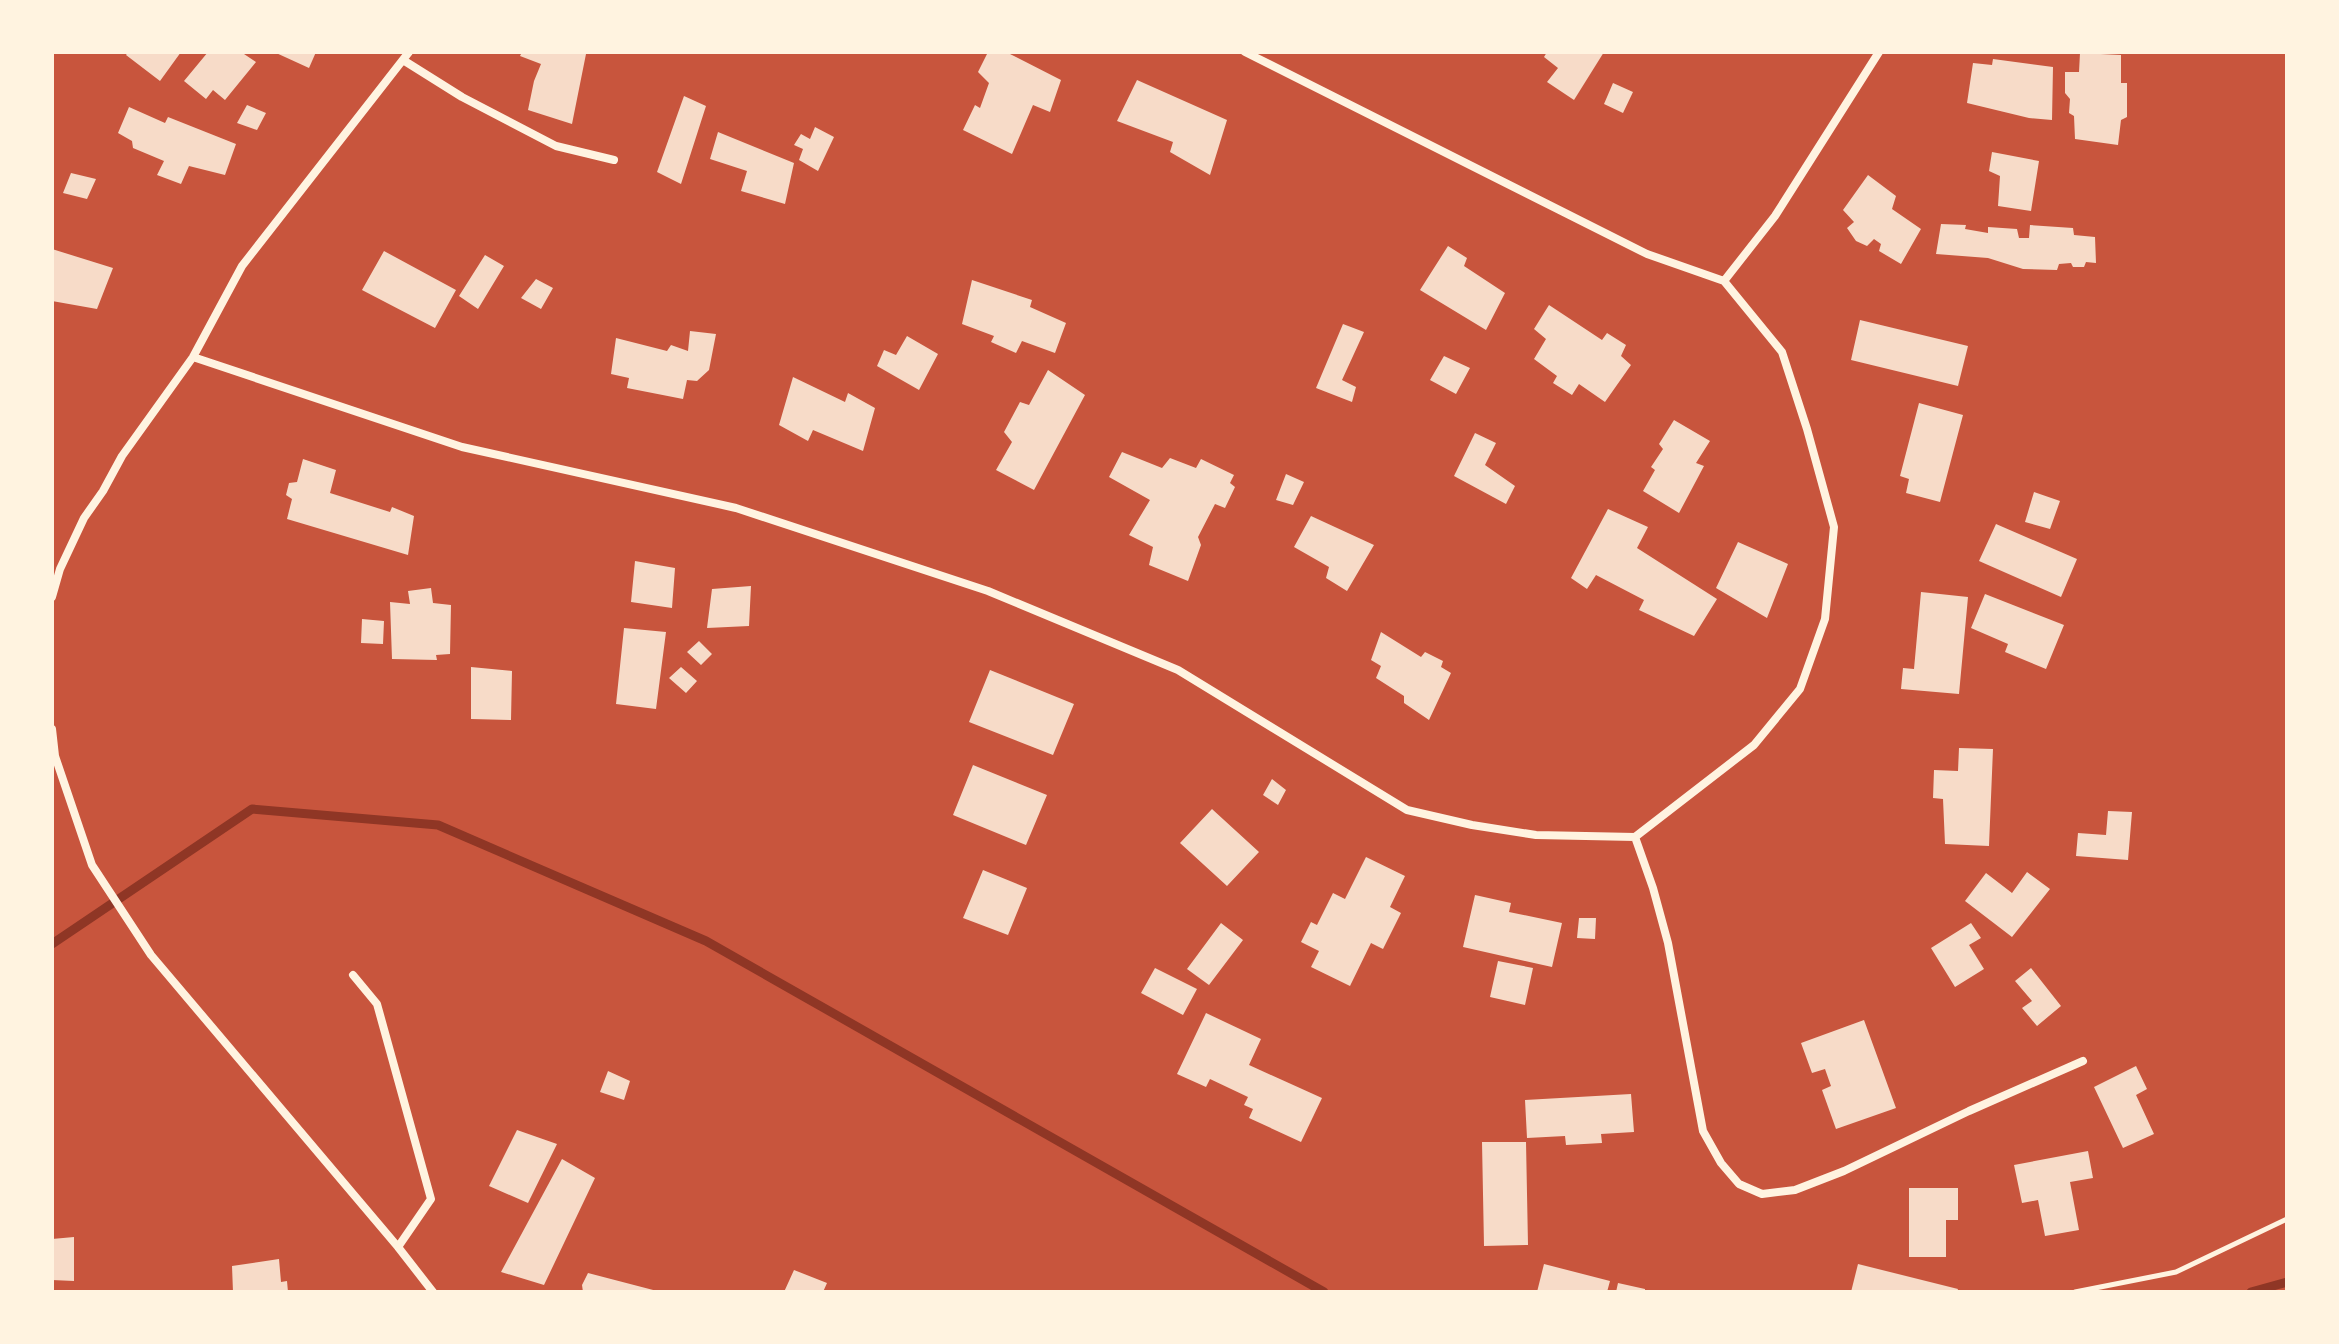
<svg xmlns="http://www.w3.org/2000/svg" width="2339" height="1344" font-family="'Archivo Narrow',sans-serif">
<rect width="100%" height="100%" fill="#c8553d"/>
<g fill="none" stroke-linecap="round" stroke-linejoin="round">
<path stroke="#8f3625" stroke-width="9" d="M52 944 252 809 438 825 706 941 1324 1292
M2251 1292 2287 1282"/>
</g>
<path fill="#f7dbc8" d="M128 52H181L160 81 126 55Z
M208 52H241L256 62 225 100 213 90 206 99 184 81Z
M274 52H316L309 68Z
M522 52 586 54 572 124 528 110 534 81 541 64 520 56Z
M988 52H1006L1061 80 1050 112 1033 105 1012 154 963 130 975 105 980 108 989 83 978 72Z
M1547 52H1604L1574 100 1547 82 1558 68 1544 57Z
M2080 53 2121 55V83H2127V117L2121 120 2118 145 2075 139 2074 116 2069 113 2070 99 2065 93V72H2079Z
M1993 59 2053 67 2052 120 2029 118 1967 103 1973 63 1992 65Z
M1137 80 1227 120 1210 175 1170 152 1173 142 1117 121Z
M1613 83 1633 92 1623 113 1604 104Z
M684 96 706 106 681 184 657 172Z
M247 105 266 113 257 130 237 123Z
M129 107 165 123 168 117 236 144 225 175 189 166 181 184 157 175 164 161 133 148 132 141 118 133Z
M815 127 834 137 818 171 799 160 803 149 794 145 801 134 810 139Z
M718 132 794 163 785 204 741 191 747 171 710 159Z
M1992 152 2039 161 2031 211 1998 206 2000 176 1989 171Z
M71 173 96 179 87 199 63 193Z
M1868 175 1896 196 1892 209 1921 229 1901 264 1879 251 1881 244 1874 239 1867 246 1856 241 1847 228 1854 222 1843 210Z
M1941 224 1966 225 1965 229 1988 233V227L2017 229 2019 238H2029L2030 225 2073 228 2074 235 2095 237 2096 263 2086 262 2084 267H2073L2071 263 2059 264 2057 270 2023 269 1988 258 1936 254Z
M1448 246 1467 258 1464 266 1505 293 1486 330 1420 290Z
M52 249 113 268 97 309 52 301Z
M384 251 456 290 435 328 362 290Z
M485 255 504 266 478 309 459 296Z
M536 279 553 288 541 309 521 298Z
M972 280 1032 300 1030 307 1066 323 1055 353 1022 341 1016 353 991 342 994 336 962 324Z
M1549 305 1602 340 1607 333 1626 345 1621 356 1631 365 1605 402 1579 384 1572 395 1553 383 1557 376 1534 359 1546 339 1534 329Z
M1860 320 1968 346 1958 386 1851 360Z
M1343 324 1364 332 1342 380 1356 387 1352 402 1316 388Z
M690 331 716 334 709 370 697 381 687 380 683 399 627 388 629 378 611 374 616 338 667 351 671 345 688 351Z
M907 336 938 354 919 390 877 366 884 350 896 355Z
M1444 356 1470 368 1456 394 1430 380Z
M1048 370 1085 395 1034 490 996 470 1012 442 1004 432 1020 402 1029 405Z
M793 377 845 402 848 393 875 408 863 451 813 430 808 441 779 425Z
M1919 403 1963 415 1940 502 1906 493 1909 479 1900 476Z
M1674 420 1710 441 1696 463 1704 466 1679 513 1643 491 1655 470 1651 467 1663 449 1659 444Z
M1475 433 1496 443 1485 465 1515 486 1506 504 1454 476Z
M1122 452 1162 468 1170 458 1196 468 1201 459 1234 475 1230 483 1235 487 1225 508 1215 504 1198 537 1201 545 1188 581 1149 565 1153 547 1129 535 1150 500 1109 477Z
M303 459 336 470 330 493 390 512 392 507 414 516 408 555 287 519 292 499 286 495 289 483 297 482Z
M1286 474 1304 482 1293 505 1276 500Z
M2034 492 2060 501 2050 529 2025 522Z
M1608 509 1648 527 1637 548 1717 599 1694 636 1639 610 1644 600 1596 575 1587 589 1571 578Z
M1311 516 1374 545 1347 591 1326 578 1329 567 1294 547Z
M1996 524 2077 559 2061 597 1979 561Z
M1738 542 1788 564 1767 618 1716 588Z
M635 561 675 568 672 608 631 602Z
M751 586 749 626 707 628 712 589Z
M431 588 433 603 451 605 450 654 436 655 437 660 392 659 390 602 410 604 408 591Z
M1921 592 1968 597 1959 694 1901 689 1903 668 1914 669Z
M1985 594 2064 625 2046 669 2005 652 2008 644 1971 628Z
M362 619 384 621 383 644 361 643Z
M624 628 666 632 656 709 616 704Z
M1381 632 1421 657 1425 652 1443 661 1441 667 1451 673 1429 720 1404 703V696L1376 678 1381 666 1371 660Z
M699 641 712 654 701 665 687 652Z
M471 667 512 671 511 720 471 719Z
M681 667 697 681 686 693 669 678Z
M990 670 1074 704 1053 755 969 722Z
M1959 748 1993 749 1989 846 1945 844 1943 799 1933 798 1934 770 1958 771Z
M973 765 1047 795 1026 845 953 815Z
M1272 779 1286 790 1278 805 1263 795Z
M1212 809 1259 852 1227 886 1180 843Z
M2108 811 2132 812 2128 860 2076 856 2078 833 2106 835Z
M1366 857 1405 876 1390 907 1401 913 1383 949 1371 943 1350 986 1311 967 1319 951 1301 942 1311 922 1317 925 1333 893 1345 899Z
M983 870 1027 888 1008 935 963 918Z
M2027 872 2050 889 2012 937 1965 901 1986 873 2012 893Z
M1475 895 1511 903 1509 912 1562 923 1552 967 1463 947Z
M1579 918H1596L1595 939 1577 938Z
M1221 923 1243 940 1209 985 1187 969Z
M1971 923 1981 938 1969 945 1984 969 1955 987 1931 948Z
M1498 961 1533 968 1525 1005 1490 997Z
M1155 968 1197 989 1183 1015 1141 993Z
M2031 968 2061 1006 2037 1026 2022 1008 2032 1001 2015 981Z
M1206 1013 1261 1039 1249 1065 1322 1098 1301 1142 1249 1118 1253 1109 1244 1105 1248 1097 1210 1079 1206 1087 1177 1074Z
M1864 1020 1896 1108 1836 1129 1822 1090 1831 1086 1825 1069 1812 1073 1801 1043Z
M2136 1066 2147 1089 2136 1095 2154 1134 2123 1148 2094 1087Z
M608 1071 630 1081 624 1100 600 1092Z
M1631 1094 1634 1132 1601 1134 1602 1143 1566 1145 1565 1136 1527 1138 1525 1100Z
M517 1130 557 1144 528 1203 489 1186Z
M1482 1142H1526L1528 1245 1484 1246Z
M2088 1151 2093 1178 2070 1182 2079 1230 2045 1236 2038 1200 2022 1203 2014 1165Z
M562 1159 595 1178 544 1285 501 1272Z
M1909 1188H1958V1220H1946V1257H1909Z
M74 1237V1281L52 1280V1239Z
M279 1259 281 1282 287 1281 288 1292H233L232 1266Z
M1544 1264 1610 1281 1607 1292H1537Z
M1858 1264 1958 1289 1957 1292H1851Z
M794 1270 827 1283 823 1292H784Z
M588 1273 657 1291V1292H583L582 1285Z
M1618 1283 1645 1289V1292H1616Z"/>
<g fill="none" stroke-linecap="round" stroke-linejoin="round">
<path stroke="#fff3e0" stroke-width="5" d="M2075 1292 2176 1272 2287 1219"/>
<path stroke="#fff3e0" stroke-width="8" d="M403 60 462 97 556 146 614 160
M1724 281 1775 216 1879 52
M193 357 462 447 736 508 988 591 1178 670 1407 810 1472 825 1536 835 1635 837 1754 745 1800 689 1825 619 1834 527 1807 429 1782 352 1724 281 1647 254 1245 52
M52 597 60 569 84 518 103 491 122 456 193 357 242 266 409 52
M52 729 55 756 92 865 151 955 398 1247 433 1292
M1635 837 1653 888 1668 943 1703 1131 1721 1163 1739 1184 1762 1194 1795 1190 1844 1171 1969 1111 2083 1061
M353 975 377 1004 431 1199 398 1247"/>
</g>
<rect width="2339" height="1344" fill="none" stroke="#fff3e0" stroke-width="108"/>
</svg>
